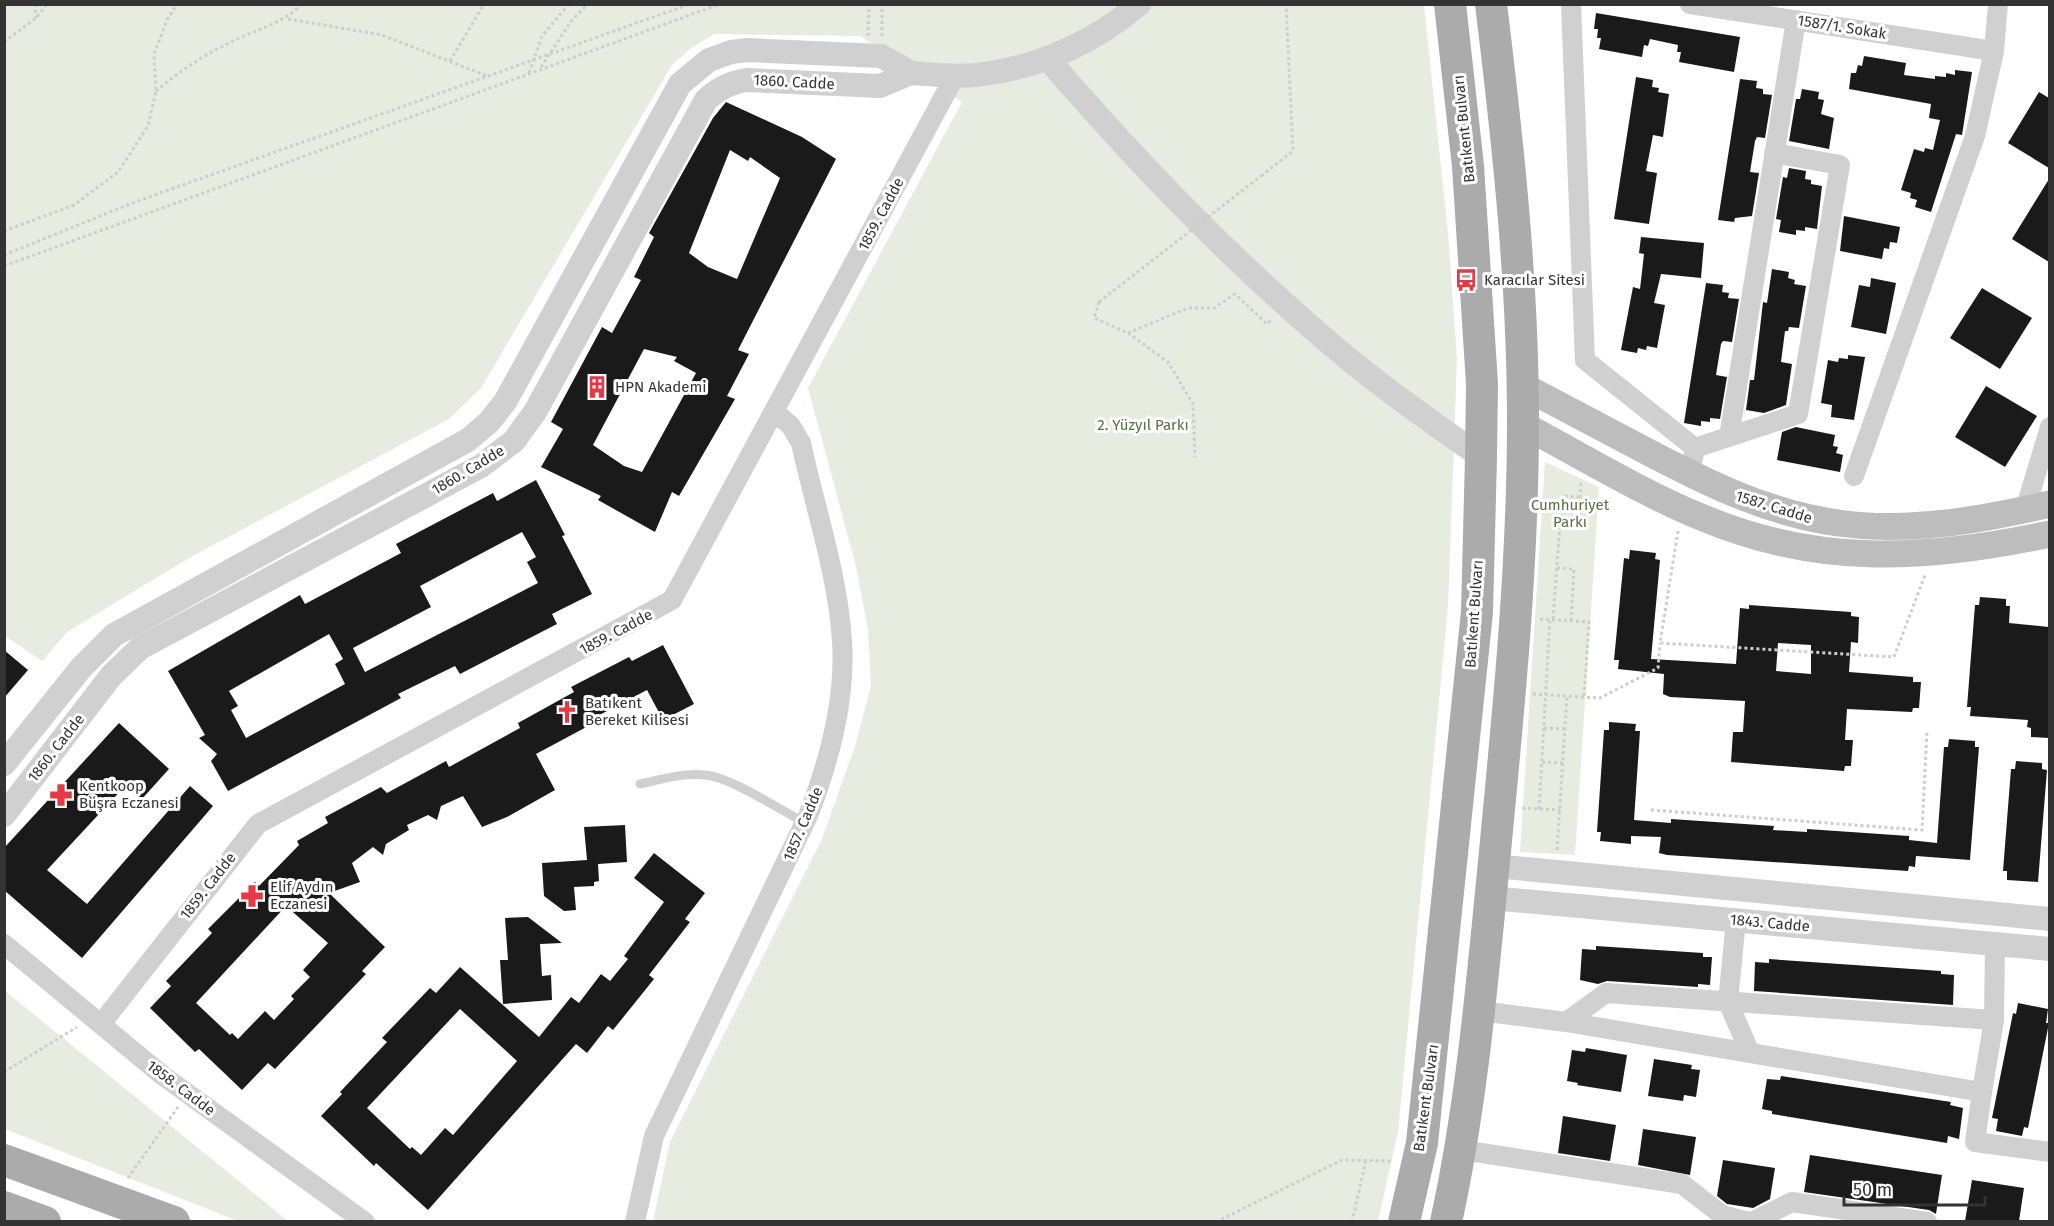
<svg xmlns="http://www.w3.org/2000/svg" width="2054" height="1226" font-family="'Fira Sans',sans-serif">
<rect width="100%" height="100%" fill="#fff"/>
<path fill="#e6ecdf" d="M4 5H1424L1448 233 1457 359 1448 606 1398 1132 1378 1221H653L670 1142 822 839 855 746 871 686 868 630 856 566 808 388 962 102 860 36 714 34 690 49 672 65 481 388 449 419 189 558 67 632 42 661 5 636Z
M1545 462 1599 487 1575 855 1520 852Z
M5 991 288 1221H238L5 1129Z"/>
<path fill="#1a1a1a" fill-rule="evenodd" d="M1596 13 1740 37 1734 72 1679 62 1681 52H1677L1678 45 1650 39 1648 46 1644 45 1642 57 1599 49 1601 38H1597L1598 29H1594Z
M1864 56 1906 63 1904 75 1935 79V76L1946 77V73L1955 75V70L1972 72 1962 135 1956 134 1931 212 1915 207 1917 200 1910 198 1911 193 1901 190 1914 149 1924 152 1925 148 1933 150 1940 120 1929 118 1931 104 1849 89 1851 73H1856L1858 65 1862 66Z
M1636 77 1653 80 1652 87 1659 88 1658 92 1669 94 1663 137 1653 135 1646 171 1657 173 1649 224 1614 219Z
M1740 79 1757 81 1756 88 1763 89V94L1772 95 1765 138 1757 137 1755 141 1750 172 1759 173 1752 216 1735 218 1734 222 1718 220Z
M1802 89 1819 92 1818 99 1824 100 1821 114 1834 118 1829 149 1789 141 1796 99H1800Z
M2039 92 2049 98V168L2008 143Z
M726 102 802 137 836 159 738 350 749 354 727 396 735 399 679 496 672 492 655 532 598 500 601 496 541 467 563 429 551 422 602 327 612 333 641 280 634 277 654 237 649 233 713 118ZM730 150 748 161 750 157 780 178 737 279 708 267 689 253ZM644 349 677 357 674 361 696 373 642 472 624 466 593 445Z
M1789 168 1806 171 1805 179 1811 180V184L1822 186 1817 229 1805 227V231L1796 230V235L1779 232 1781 220 1776 219 1783 177 1787 178Z
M2049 179V262L2012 239Z
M1844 216 1900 227 1897 243 1890 242 1889 249 1884 248 1882 259 1840 251Z
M1641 237 1704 243 1701 278 1661 274 1654 303 1665 305 1657 348 1647 346 1646 350 1638 348 1637 353 1621 350 1633 287 1640 289 1644 254 1639 253Z
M1772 269 1789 272 1788 278 1795 280 1794 284 1806 286 1799 328 1789 327 1788 331H1785L1781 362 1792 364 1786 405 1764 413 1746 410 1750 380H1754L1763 302 1767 303Z
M1871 278 1896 283 1886 334 1851 327 1859 285 1870 287Z
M1706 283 1723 285 1722 292 1729 293 1728 298 1739 299 1732 342 1723 341 1721 344 1716 375 1727 377 1720 419 1710 418V422L1701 421V426L1684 423Z
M1982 288 2032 318 2000 369 1950 338Z
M1848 355 1865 357 1854 420 1831 417 1832 405 1821 403 1828 360 1838 362 1839 358 1848 359Z
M1986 386 2037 416 2005 467 1955 437Z
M1796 427 1835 435 1833 446 1838 447 1836 453 1843 455 1840 472 1777 460 1782 432Z
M536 480 565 535 562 536 592 594 552 614 557 624 460 674 455 666 398 694 401 698 228 791 211 761 217 754 199 738 205 735 168 671 300 595 305 604 401 553 396 544 493 493 497 501ZM522 532 536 557 527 562 538 583 365 672 353 648 431 607 420 586ZM329 634 343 659 335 664 345 684 246 738 231 710 238 706 229 691Z
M1630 550 1656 553 1655 559 1660 560 1651 659 1736 664 1740 608 1749 609V605L1851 612V616L1859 617 1858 643 1851 642 1849 672 1913 677V682H1921L1919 708H1913L1912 712 1847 709 1845 740H1853L1851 766H1845L1844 771 1731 762 1733 732H1743L1745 701 1670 697 1663 694 1664 674 1618 669 1619 660H1614L1624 558 1629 559ZM1778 643 1811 645V674L1776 671Z
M1980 597 2006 599V606H2010L2009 623 2049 627V738L2031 737V728L2027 727 2028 720 1970 716 1971 707H1967L1975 605H1979Z
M663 645 694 704 663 720 647 690 590 720 592 724 536 754 555 790 507 817 482 827 463 796 441 806 437 820 428 815 407 825 409 830 386 844 383 855 373 847 352 863 360 882 329 893 385 947 362 971 366 974 275 1069 268 1063 242 1090 199 1049 195 1052 150 1008 171 986 166 981 212 933 208 929 255 882 259 886 299 845 297 841 328 823 325 817 381 787 387 793 446 761 449 767 520 728 518 723 574 692 571 687 629 657 632 661ZM286 906 328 943 303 970 310 977 291 996 294 999 274 1020 265 1011 238 1039 232 1033 230 1035 196 1003Z
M4 650 28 670 4 698Z
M1609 722 1636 724 1635 731H1640L1634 820 1671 823V819L1774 826 1773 830 1807 832V829L1909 836V840L1937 843 1944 747H1948L1949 739 1975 741V747H1979L1970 860 1916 856 1915 867 1909 866 1908 871 1667 855 1659 853 1661 837 1631 836V844L1600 841 1601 832H1597L1604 730H1609Z
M119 723 169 769 141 800 125 786 47 870 87 904 190 786 213 806 82 958 4 890V848Z
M2016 761 2042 763V769L2047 770 2038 882 2007 880V871H2003L2011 769H2015Z
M625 825 627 862 598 864 599 881 594 882V886L574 887 576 910 564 911 544 896 542 863 587 860 584 827Z
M654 853 705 893 685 919 690 922 649 975 654 979 613 1030 608 1026 587 1053 576 1044 428 1210 376 1163 374 1166 321 1116 342 1094 340 1092 387 1042 382 1038 430 988 436 993 460 967 539 1037 571 997 579 1003 601 974 610 981 628 959 624 956 664 902 634 878ZM460 1009 517 1061 453 1135 445 1128 421 1155 412 1147 410 1149 367 1108Z
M528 917 562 943 540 944 542 976 551 975 552 1000 503 1004 500 960H508L505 918Z
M1596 946 1703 953V957H1712L1710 985 1698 984V987L1607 981 1598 984 1580 980 1582 949 1596 950Z
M1769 959 1941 971V974L1954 975 1953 1005 1754 991 1755 962 1769 963Z
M2018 1003 2048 1009 2046 1023H2049L2028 1128 2024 1127 2022 1136 1996 1131 1998 1119 1992 1118 2013 1013 2016 1014Z
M1586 1048 1627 1055 1621 1092 1577 1085 1578 1083 1567 1081 1572 1050 1585 1052Z
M1654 1059 1692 1065 1691 1069 1700 1070 1696 1097 1684 1095 1683 1101 1648 1096Z
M1781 1076 1951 1102 1950 1105 1963 1108 1959 1139 1948 1136 1947 1143 1772 1114V1111L1762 1109 1767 1079 1780 1080Z
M1563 1116 1616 1125 1610 1161 1558 1153Z
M1643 1129 1696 1137 1690 1175 1638 1165Z
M1810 1155 1942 1175 1936 1214 1929 1210 1804 1192Z
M1723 1160 1775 1168 1770 1199 1753 1208 1727 1204 1717 1196Z
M1972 1180 2024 1188 2019 1221H1965Z"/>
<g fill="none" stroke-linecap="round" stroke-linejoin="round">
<path stroke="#cdcdcd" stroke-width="3" stroke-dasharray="3 3" stroke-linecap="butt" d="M35 4 36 18
M288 19 382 35 487 76
M868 36 869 4
M882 36V4
M4 42 36 18 47 4
M450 61 484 4
M541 67 572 20 588 4
M529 73 542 36 569 4
M156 91C179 72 202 56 229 43 255 29 280 26 302 4
M1261 176 1293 151 1286 4
M4 231 74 205 118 172 148 126 156 91 154 54 167 20 177 4
M4 255 135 202 690 4
M4 266 720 4
M1099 302 1094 318 1128 333 1168 362 1193 404 1195 457
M1128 333 1188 308H1214L1235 294 1267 324 1271 320
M1560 520 1579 521 1581 482
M1678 531 1660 643 1894 657 1925 575
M1557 568 1574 569 1571 620
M1540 619 1589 622 1584 697
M1553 619 1562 496 1580 497
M1533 694 1600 698 1658 668 1660 643
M1544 728 1565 729
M1542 762 1563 763
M1522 808 1560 810
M1539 809 1550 619
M1651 810 1922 830 1927 731
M1557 850 1567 696
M4 1072 77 1027
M128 1178 178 1107
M1216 1222 1342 1160 1392 1161
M1352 1222 1366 1160
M2049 1222 2050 1219"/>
<path stroke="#d0d0d0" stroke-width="9" d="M640 784C662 779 682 773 705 775 730 777 781 810 805 823"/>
<path stroke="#d0d0d0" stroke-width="20" d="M1571 4 1585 360 1695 448 1690 473
M1690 4 1994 51
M1729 437 1796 20
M1695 448 1798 414 1840 165 1774 153
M1854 476 1975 136 1994 51 1998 4
M2025 510 2050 427
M1736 920 1728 1002 1750 1053
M4 944 162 1075 365 1222
M1480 1011 1566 1022 1982 1092 1994 1020 1995 944
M1566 1022 1606 993 1994 1020
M101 1024 258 824 672 600 955 76
M1982 1092 1975 1142 2050 1152
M1462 1150 1682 1184 1722 1215 1749 1222
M635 1222 654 1136 808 816C829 762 846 701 842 641 838 575 815 508 801 443L791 426 775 412
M1752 1222 1792 1202 1927 1222"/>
<path stroke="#d0d0d0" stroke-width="24" d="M1047 58C1139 165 1238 267 1346 357 1389 393 1435 424 1481 457
M911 73C937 75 964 78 990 73 1043 65 1098 40 1139 4
M4 764 81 668 114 635 468 440 489 422 505 402 680 84 709 60 731 52 747 50 881 56 911 73 880 86 746 80C729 83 718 89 706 100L535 412 514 441 481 466 140 648 111 676 4 815
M1494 866 2050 919
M1491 898 2050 949"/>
<path stroke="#bdbdbd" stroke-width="27" d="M1523 386C1564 408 1606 430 1648 452 1709 484 1768 513 1838 523 1909 533 1980 520 2050 504
M1523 425C1582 456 1640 492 1701 517 1819 567 1928 560 2050 534"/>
<path stroke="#ababab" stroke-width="32" d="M4 1160 174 1222
M4 1207 45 1222
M1404 1222 1422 1143 1477 612 1481 457 1482 384 1468 166 1450 4
M1446 1222C1472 1103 1482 983 1494 862 1508 715 1523 569 1523 421 1523 282 1508 143 1491 4"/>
<path stroke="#cdcdcd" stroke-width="3" stroke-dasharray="3 3" stroke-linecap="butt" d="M1099 302 1261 176"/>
</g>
<defs>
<g id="bus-bare" transform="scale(1.8)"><path d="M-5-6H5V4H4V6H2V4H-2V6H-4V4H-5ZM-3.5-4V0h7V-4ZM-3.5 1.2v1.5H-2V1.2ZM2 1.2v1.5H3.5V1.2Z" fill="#e63946" stroke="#fff" stroke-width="2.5" paint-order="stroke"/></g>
<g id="building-bare" transform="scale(1.8)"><path d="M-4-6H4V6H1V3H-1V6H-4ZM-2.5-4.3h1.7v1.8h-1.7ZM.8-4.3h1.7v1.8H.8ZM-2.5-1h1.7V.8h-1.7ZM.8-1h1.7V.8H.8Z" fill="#e63946" stroke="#fff" stroke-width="2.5" paint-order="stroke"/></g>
<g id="church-bare" transform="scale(1.8)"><path d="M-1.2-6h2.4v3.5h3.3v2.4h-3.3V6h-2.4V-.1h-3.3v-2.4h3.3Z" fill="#e63946" stroke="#fff" stroke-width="2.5" paint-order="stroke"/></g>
<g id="pharmacy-bare" transform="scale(1.8)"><path d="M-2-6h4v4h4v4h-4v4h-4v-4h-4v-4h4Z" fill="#e63946" stroke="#fff" stroke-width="2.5" paint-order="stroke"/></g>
</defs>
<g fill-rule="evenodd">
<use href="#bus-bare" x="1466" y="280"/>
<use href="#building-bare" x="597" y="387"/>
<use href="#church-bare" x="567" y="712"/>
<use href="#pharmacy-bare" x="61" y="795"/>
<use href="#pharmacy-bare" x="252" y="896"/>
</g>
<g text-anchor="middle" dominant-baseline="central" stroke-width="6" stroke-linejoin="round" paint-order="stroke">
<g font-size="15" fill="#333" stroke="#fff">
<text transform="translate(1842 27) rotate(9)">1587/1. Sokak</text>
<text transform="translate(794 82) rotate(3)">1860. Cadde</text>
<text transform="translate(1464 129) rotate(-96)">Batıkent Bulvarı</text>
<text transform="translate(881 214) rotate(-62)">1859. Cadde</text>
<text transform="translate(468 470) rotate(-31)">1860. Cadde</text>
<text transform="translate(1774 507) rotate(17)">1587. Cadde</text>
<text transform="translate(1474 614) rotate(-86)">Batıkent Bulvarı</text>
<text transform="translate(616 632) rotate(-28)">1859. Cadde</text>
<text transform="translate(56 748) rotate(-52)">1860. Cadde</text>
<text transform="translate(803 824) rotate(-67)">1857. Cadde</text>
<text transform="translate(208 886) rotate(-52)">1859. Cadde</text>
<text transform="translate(1770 923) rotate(5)">1843. Cadde</text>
<text transform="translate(181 1088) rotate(37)">1858. Cadde</text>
<text transform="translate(1426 1098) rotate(-82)">Batıkent Bulvarı</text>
</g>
<g font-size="15" fill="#333" stroke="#fff" text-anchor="start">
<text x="1484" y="280">Karacılar Sitesi</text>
<text x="615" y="387">HPN Akademi</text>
<text x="585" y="703">Batıkent<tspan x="585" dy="17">Bereket Kilisesi</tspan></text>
<text x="79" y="786">Kentkoop<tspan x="79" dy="17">Büşra Eczanesi</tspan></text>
<text x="270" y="887">Elif Aydın<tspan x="270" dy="17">Eczanesi</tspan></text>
</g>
<g font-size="15" fill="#56703f" stroke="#fff">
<text x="1143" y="425">2. Yüzyıl Parkı</text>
<text x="1570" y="505">Cumhuriyet<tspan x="1570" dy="17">Parkı</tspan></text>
</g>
</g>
<rect width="2054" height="1226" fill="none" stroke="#333333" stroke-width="12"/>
<path d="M1844 1196v9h141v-9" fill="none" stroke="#333333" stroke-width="3"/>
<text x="1853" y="1196" font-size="18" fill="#333333" stroke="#ffffff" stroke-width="4.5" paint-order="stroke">50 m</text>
</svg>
